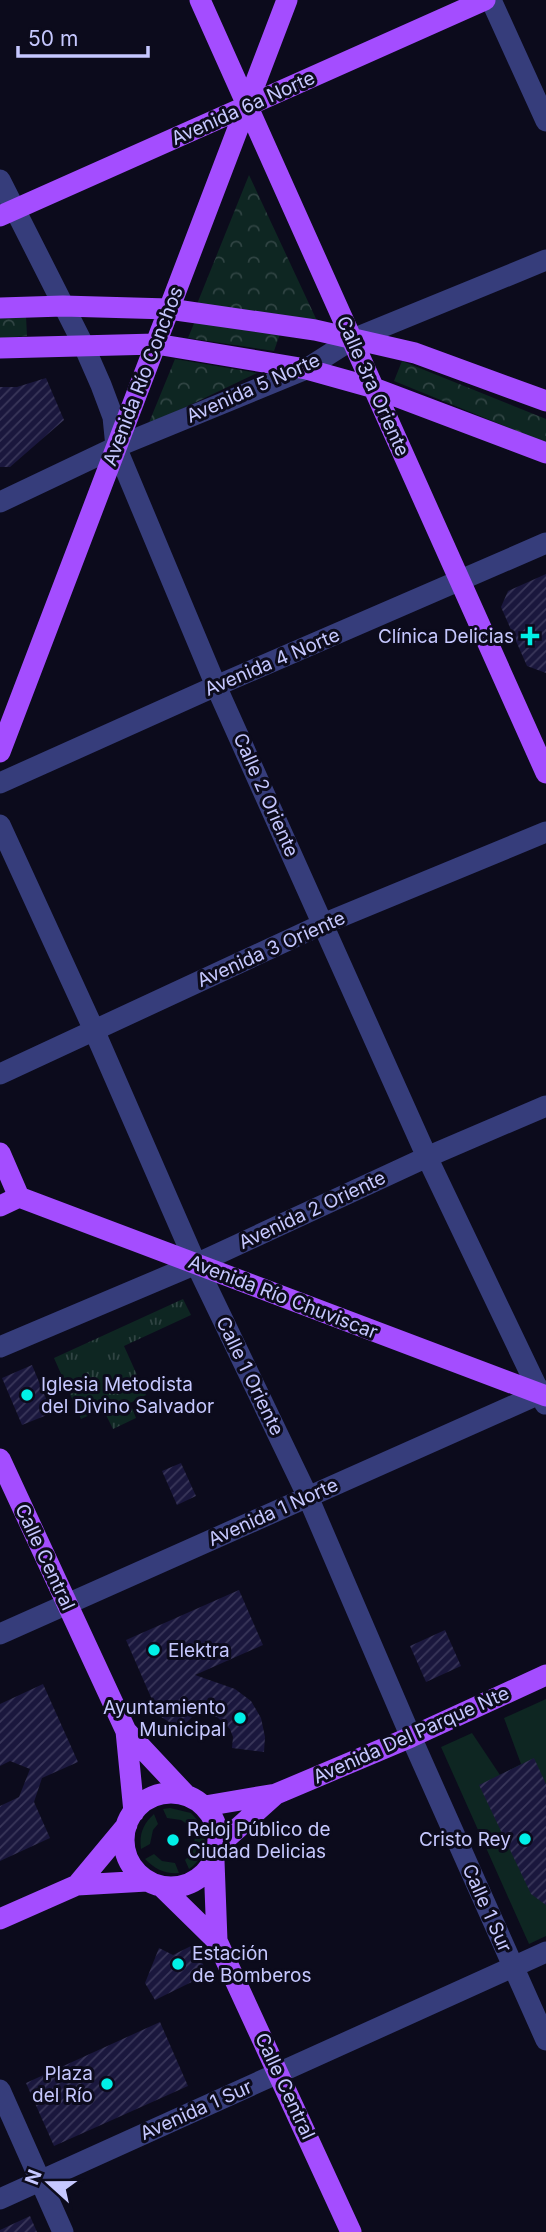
<svg xmlns="http://www.w3.org/2000/svg" width="546" height="2232" font-family="Inter,sans-serif">
<defs>
<pattern id="grass-tufts" width="24" height="20" patternUnits="userSpaceOnUse" patternTransform="scale(1.75)"><rect width="24" height="20" fill="#0e2622"/><path d="M3 7l-1-3M5 7V3M7 7l1-3M15 17l-1-3M17 17v-4M19 17l1-3" fill="none" stroke="#304443"/></pattern>
<pattern id="park-crowns" width="20" height="18" patternUnits="userSpaceOnUse" patternTransform="scale(1.75)"><rect width="20" height="18" fill="#0e2622"/><path d="M2 6a3 3 0 1 1 6 0M12 15a3 3 0 1 1 6 0" fill="none" stroke="#304443"/></pattern>
<pattern id="building-hatch" width="6" height="6" patternUnits="userSpaceOnUse" patternTransform="scale(1.75)"><rect width="6" height="6" fill="#1a173d"/><path d="M-1 1l2-2M0 6l6-6M5 7l2-2" fill="none" stroke="#3a375a"/></pattern>
</defs>
<rect width="100%" height="100%" fill="#0c0b1c"/>
<path fill="url(#grass-tufts)" d="M183 1299 191 1315 124 1346 146 1395 130 1403 136 1418 113 1429 103 1409 81 1419 54 1358Z"/>
<path fill="url(#park-crowns)" d="M249 175 318 323 197 304Z
M26 316 27 336 0 338V318Z
M195 321 280 334 274 351 188 338Z
M175 359 257 373 148 425Z
M402 361 546 419V443L394 381Z"/>
<path fill="#0e2622" d="M546 1699V1936L529 1944 441 1747 472 1733 500 1775 521 1764 504 1718Z
M170 1808 191 1813 199 1822 190 1826 181 1820 167 1818 163 1809Z
M154 1814 158 1824 153 1830 150 1844 141 1849C139 1834 143 1824 154 1814Z
M204 1832C207 1847 202 1860 189 1869L185 1860 193 1852 195 1836Z
M154 1854 162 1861 175 1863 179 1873C164 1874 155 1869 145 1859Z"/>
<path fill="url(#building-hatch)" d="M46 378 64 420 10 467H0V387H17Z
M546 574V673L527 666 501 607 508 591Z
M32 1365 52 1413 22 1425 2 1378Z
M181 1463 196 1496 177 1505 162 1471Z
M239 1590 263 1645 195 1675 235 1689 251 1701 261 1718 265 1737 264 1752 232 1748 233 1737 230 1729 217 1717 200 1714 192 1717 180 1729 155 1713 157 1711 126 1640Z
M445 1630 461 1666 426 1682 410 1646Z
M43 1684 78 1762 42 1778 34 1802 50 1838 0 1861V1806L19 1797 30 1769 10 1761 0 1766V1704Z
M534 1758 546 1784V1905L531 1894 479 1785Z
M193 1945 208 1974 155 2000 145 1983 159 1948 173 1955Z
M160 2022 188 2086 54 2146 26 2083Z
M30 2216 37 2232H0V2230Z"/>
<g fill="none" stroke-linecap="round" stroke-linejoin="round">
<path stroke="#363d7b" stroke-width="21" d="M491 0 546 121
M0 180 83 344 101 385 113 417 116 447 216 686 427 1157 545 1404
M0 502 116 447 306 369 353 339 546 260
M0 783 216 686 546 543
M0 825 94 1030 196 1264 308 1497 411 1737 546 2040
M0 1074 323 924 546 832
M0 1347 196 1264 427 1157 546 1106
M0 1634 546 1391
M0 2090 63 2232
M0 2199 546 1952"/>
<path stroke="#a44dff" stroke-width="21" d="M200 0 546 773
M0 216 485 0
M0 308 63 306 169 309 315 330 415 353 546 401
M0 348 156 344 306 369 374 388 546 453
M0 752 287 0
M0 1153 19 1197 0 1206
M19 1197 546 1396
M0 1459 126 1731
M124 1840a47 47 0 1 1 94 0a47 47 0 1 1-94 0Z
M276 1794 411 1737 546 1675
M205 1806 276 1794 219 1845
M134 1812 126 1731 186 1795
M127 1825 77 1885 147 1881
M162 1887 217 1941 214 1861
M0 1919 77 1885
M217 1941 351 2232"/>
</g>
<g fill="#01f0e7" stroke="#0c0b1c" stroke-width="2.5">
<path d="M526.5 625.5h7v7h7v7h-7v7h-7v-7h-7v-7h7z"/>
<circle cx="27" cy="1395" r="7"/>
<circle cx="154" cy="1650" r="7"/>
<circle cx="240" cy="1718" r="7"/>
<circle cx="525" cy="1839" r="7"/>
<circle cx="173" cy="1840" r="7"/>
<circle cx="178" cy="1964" r="7"/>
<circle cx="107" cy="2084" r="7"/>
</g>
<g text-anchor="middle" dominant-baseline="central" stroke-width="6" stroke-linejoin="round" paint-order="stroke">
<g font-size="19" fill="#c6c8ff" stroke="#0c0b1c">
<text transform="translate(243 108) rotate(-24)">Avenida 6a Norte</text>
<text transform="translate(143 376) rotate(-69)">Avenida Río Conchos</text>
<text transform="translate(373 386) rotate(66)">Calle 3ra Oriente</text>
<text transform="translate(253 388) rotate(-24)">Avenida 5 Norte</text>
<text transform="translate(272 662) rotate(-23)">Avenida 4 Norte</text>
<text transform="translate(266 795) rotate(66)">Calle 2 Oriente</text>
<text transform="translate(271 949) rotate(-24)">Avenida 3 Oriente</text>
<text transform="translate(312 1210) rotate(-25)">Avenida 2 Oriente</text>
<text transform="translate(283 1297) rotate(21)">Avenida Río Chuviscar</text>
<text transform="translate(250 1376) rotate(64)">Calle 1 Oriente</text>
<text transform="translate(273 1512) rotate(-24)">Avenida 1 Norte</text>
<text transform="translate(45 1557) rotate(65)">Calle Central</text>
<text transform="translate(411 1735) rotate(-24)">Avenida Del Parque Nte</text>
<text transform="translate(487 1908) rotate(66)">Calle 1 Sur</text>
<text transform="translate(285 2086) rotate(65)">Calle Central</text>
<text transform="translate(196 2110) rotate(-24)">Avenida 1 Sur</text>
</g>
<g font-size="19" fill="#c6c8ff" stroke="#0c0b1c" text-anchor="end">
<text x="514" y="636">Clínica Delicias</text>
<text x="41" y="1384" text-anchor="start">Iglesia Metodista<tspan x="41" dy="22">del Divino Salvador</tspan></text>
<text x="168" y="1650" text-anchor="start">Elektra</text>
<text x="226" y="1707">Ayuntamiento<tspan x="226" dy="22">Municipal</tspan></text>
<text x="187" y="1829" text-anchor="start">Reloj Público de<tspan x="187" dy="22">Ciudad Delicias</tspan></text>
<text x="511" y="1839">Cristo Rey</text>
<text x="192" y="1953" text-anchor="start">Estación<tspan x="192" dy="22">de Bomberos</tspan></text>
<text x="93" y="2073">Plaza<tspan x="93" dy="22">del Río</tspan></text>
</g>
</g>
<g transform="translate(49 2183) rotate(291)" stroke="#0c0b1c" stroke-width="5" paint-order="stroke">
<path d="M0-5L12 26L0 18L-12 26Z" fill="#c6c8ff"/>
<text y="-10" font-size="19" font-weight="bold" text-anchor="middle" fill="#c6c8ff">N</text>
</g>
<path d="M18 46v10h130v-10" fill="none" stroke="#c6c8ff" stroke-width="3.5"/>
<text x="28" y="46" font-size="21" fill="#c6c8ff" stroke="#0c0b1c" stroke-width="5" paint-order="stroke">50 m</text>
</svg>
